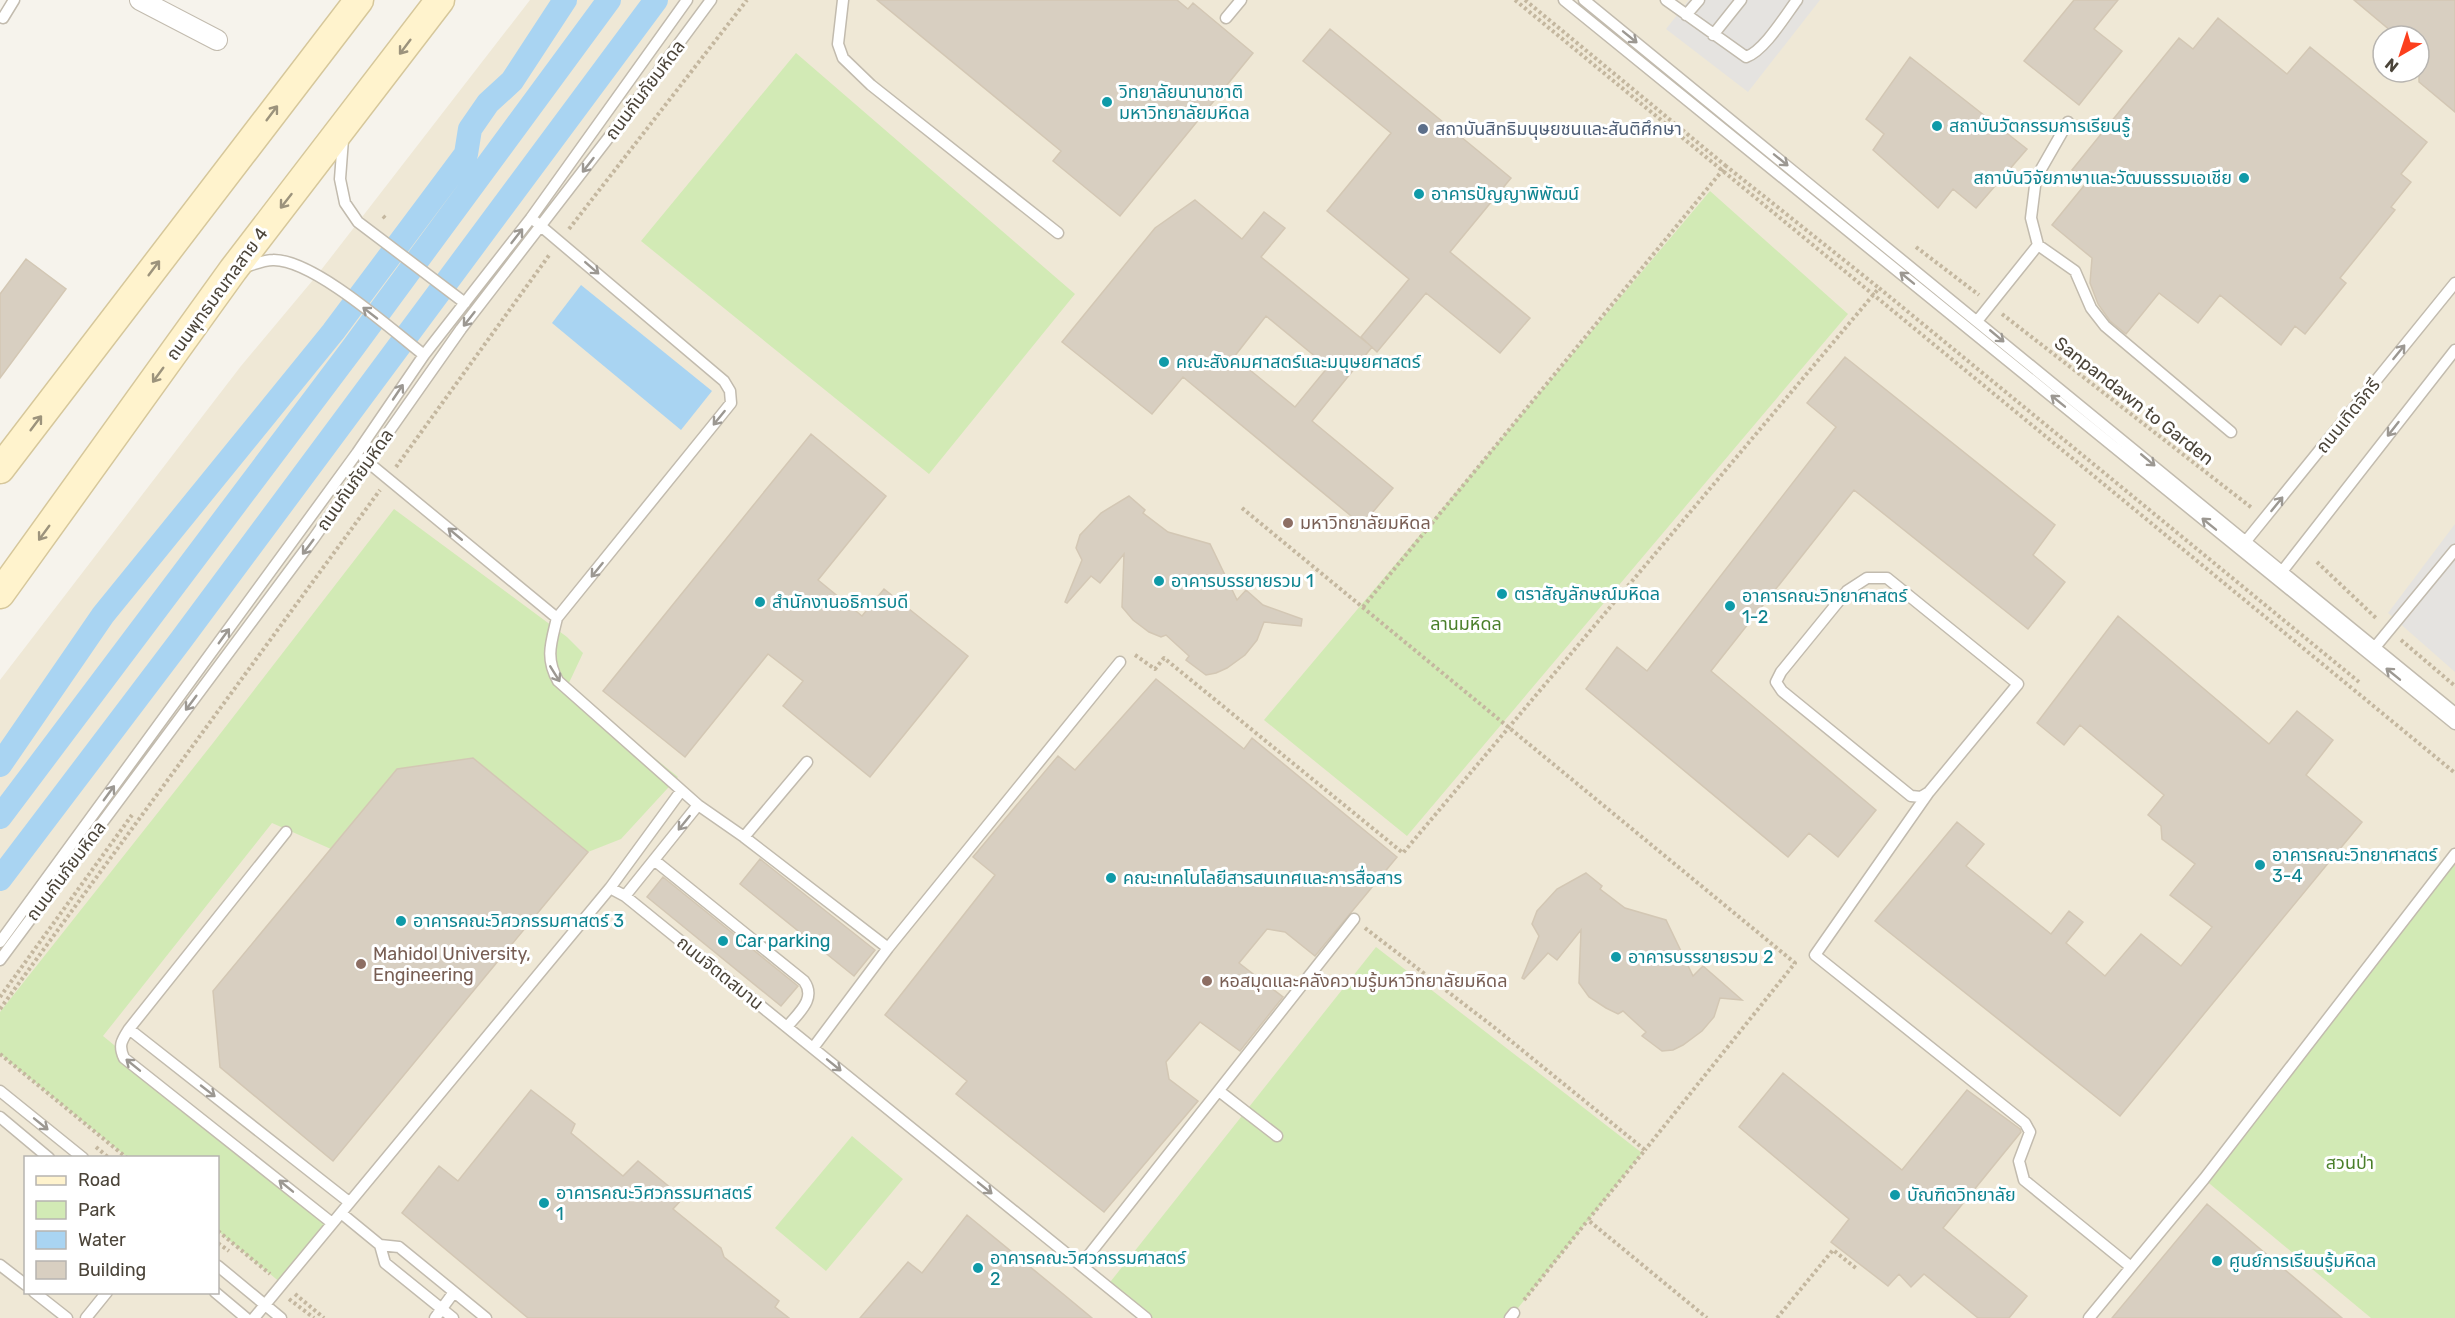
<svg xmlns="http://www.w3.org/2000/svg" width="2455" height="1318" font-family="Rubik,'Noto Sans Thai',sans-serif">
<rect width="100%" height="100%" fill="#f6f3ec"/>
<path fill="#efe8d6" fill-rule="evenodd" d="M530 0H2455V1318H0V680L241 366 318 274ZM2383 36H2419V72H2383ZM26 1158H218V1292H26Z"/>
<path fill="#d2eab5" d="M796 53 1075 294 929 474 641 241Z
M1710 191 1848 314 1407 836 1264 720Z
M394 509 567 637 583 653 567 687 678 777 621 839 588 852 473 758 397 769 331 849 272 823 103 1036 332 1223 281 1283 218 1231V1158L127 1157 0 1054V1012L213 743Z
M2455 854V1318H2371L2204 1179Z
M1376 947 1642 1153 1510 1318H1146L1107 1286Z
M852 1136 903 1179 826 1271 775 1228Z"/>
<path fill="#e5e3e0" d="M1689 0H1820L1748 92 1666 29Z
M2455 524V672L2388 613Z"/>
<path fill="#a9d4f2" d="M581 285 712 391 681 430 552 323Z"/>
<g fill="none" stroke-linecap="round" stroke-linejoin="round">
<path stroke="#a9d4f2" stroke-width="24" d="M0 765 103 615 333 332 466 154 470 129 488 103 512 81 565 0
M0 817 352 349 609 0
M0 879 181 640 656 0"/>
</g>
<path fill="#d8cfc1" stroke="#d3c7b4" stroke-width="1.5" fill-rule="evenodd" d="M877 0H1177L1188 9 1193 3 1253 53 1120 216 1053 161 1061 151Z
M2074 0H2118L2094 29 2122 51 2079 105 2024 61Z
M2354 0H2455V112L2419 82V36H2397Z
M2218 18 2287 74 2310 47 2427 142 2401 174 2411 182 2391 207 2395 210 2340 278 2346 283 2305 334 2295 326 2281 345 2220 295 2198 323 2159 293 2126 334 2110 321 2098 304 2090 283 2092 258 2052 225 2087 182 2072 170 2179 38 2193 49Z
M1330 29 1511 178 1450 252 1530 318 1500 353 1426 293 1377 352 1361 337 1409 279 1327 211 1391 133 1303 61Z
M1910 57 2027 149 1976 208 1953 189 1938 208 1873 150 1884 134 1866 119Z
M1195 200 1242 239 1264 212 1285 228 1261 257 1372 347 1312 421 1393 488 1362 525 1183 377 1152 414 1062 342 1155 228ZM1266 316 1328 367 1295 407 1234 357Z
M26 259 66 289 0 378V294Z
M1845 357 2055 525 2033 555 2065 582 2028 629 1854 490 1711 671 1876 810 1838 857 1809 833 1788 857 1586 689 1617 647 1647 671 1836 427 1807 403Z
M811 434 886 496 818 580 862 616 884 589 968 656 870 777 783 706 803 681 768 654 685 757 603 691Z
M1129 496 1145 510 1143 513 1168 532 1210 544 1237 600 1246 590 1263 605 1302 619 1301 626 1264 622 1257 640 1245 655 1227 668 1216 673 1206 675 1186 660 1189 656 1166 635 1161 637 1149 632 1133 620 1122 607 1124 554 1100 583 1091 576 1067 603 1065 602 1082 560 1076 548 1080 535 1101 513Z
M2118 616 2269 744 2297 711 2333 740 2306 775 2362 822 2120 1116 1875 921 1957 822 1984 844 1966 866 2051 934 2069 911 2083 922 2066 943 2105 976 2141 934 2181 966 2212 927 2170 895 2195 864 2162 839 2161 826 2148 815 2164 795 2080 725 2064 745 2037 723Z
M1156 679 1244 749 1252 738 1397 857 1315 956 1285 932 1267 929 1239 963 1283 997 1240 1051 1200 1022 1166 1062 1169 1079 1198 1101 1104 1212 956 1094 967 1081 885 1015 995 875 973 857 1058 756 1075 770Z
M473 758 588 852 333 1161 220 1067 213 991 397 769Z
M760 859 875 950 854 976 740 884Z
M1586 873 1602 886 1600 889 1625 908 1666 920 1693 976 1703 966 1742 1000 1720 998 1714 1017 1702 1031 1683 1045 1673 1050 1662 1051 1642 1036 1646 1032 1623 1011 1618 1014 1606 1008 1589 997 1579 983 1581 930 1557 960 1548 953 1524 979 1522 978 1539 936 1532 924 1537 911 1557 889Z
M663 877 798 986 781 1006 647 897Z
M1783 1073 1902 1170 1967 1090 2020 1129 2021 1132 1943 1228 2027 1296 2009 1318H1978L1924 1274 1911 1287 1899 1274 1888 1286 1831 1242 1849 1219 1739 1127Z
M531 1090 575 1124 571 1133 623 1176 638 1161 683 1198 673 1209 721 1248 724 1257 779 1301 775 1307 789 1318H528L402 1213 439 1166 458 1181Z
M2207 1204 2342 1318H2112Z
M967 1215 1068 1298 1092 1318H860L908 1262 922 1273Z"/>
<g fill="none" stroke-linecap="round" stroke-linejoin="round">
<g stroke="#c2bbae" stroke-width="13">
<path id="service" d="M843 0 838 44 843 58 871 85 1058 233
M1564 0 2455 724
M1584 0 2455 713
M1666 0 1746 57C1764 51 1785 16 1797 0
M1686 15 1699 0
M3 18 14 0
M1226 18 1241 0
M1713 35 1741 0
M343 139 340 179 345 203 358 222 465 303
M2038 245 2031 218 2036 178 2068 122
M242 268C252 265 263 260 273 260 313 259 391 329 424 355
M1978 320 2038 245 2075 271 2091 308 2105 326 2231 432
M364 459 557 618 731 403 730 391 724 381 536 222
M2242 546 2455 283
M2280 574 2455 350
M1867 578H1887L2018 684 1929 792 1921 797 1911 796 1782 691 1776 682 1781 672 1847 591Z
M557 618C551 643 545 658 558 681L698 805 625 896
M2376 646 2455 550
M1929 792 1815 955 2025 1123 2030 1132 2019 1161 2024 1180 2131 1267
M698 805 744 837 807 762
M286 832 129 1029C122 1040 118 1045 124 1058L332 1223
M744 837 888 948
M654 860 804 981C817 999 798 1013 787 1027
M610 888 625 896 1146 1318
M0 942 357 453 424 355 531 218 687 0
M0 960 314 538 461 329 626 115 711 0
M129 1029 349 1202
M813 1048 888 948 1120 662
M0 1091 83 1158
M1219 1091 1277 1136
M0 1117 49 1158
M341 1213 380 1245 399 1247 486 1318
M380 1245 385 1263 453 1318
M0 1265 26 1285
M1081 1265 1354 919
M218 1266 281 1318
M34 1292 67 1318
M215 1292 246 1318
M86 1318 107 1292
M254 1318 610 888 681 791
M435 1318 454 1292
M1510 1318 1514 1313
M2089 1318 2204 1179 2455 854"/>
</g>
<g stroke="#c2bbae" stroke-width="22">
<path id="minor" d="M140 0 217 40"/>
</g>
<g stroke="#d6c79b" stroke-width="31">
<path id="secondary" d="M0 469 359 0
M0 594 233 270 440 0"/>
</g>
<path stroke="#c4b79f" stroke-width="4" stroke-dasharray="3 3" stroke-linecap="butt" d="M1515 0 2455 773
M1525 0 1726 166
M383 216 387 220
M569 229 747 0
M1916 247 1979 295
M2002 314 2252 508
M396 467 550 254
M1242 508 1795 963 1645 1150
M2317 562 2377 619
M1363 607 1726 166 1879 288
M2401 640 2455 686
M1135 655 1155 669 1164 658 1403 853 1879 288 2359 682
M1365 928 1495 1028 1645 1150 1588 1220 1707 1318
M0 997 132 815
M0 1009 380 490
M0 1054 127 1158
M96 1147 109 1158
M218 1231 270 1274
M218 1243 229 1251
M295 1294 324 1318
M289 1299 314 1318
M1524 1300 1588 1220
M1777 1318 1833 1250 1857 1269"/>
<use href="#service" stroke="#fff" stroke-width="10"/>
<use href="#minor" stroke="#fff" stroke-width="20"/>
<use href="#secondary" stroke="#fff3cd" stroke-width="28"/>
</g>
<defs><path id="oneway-shaft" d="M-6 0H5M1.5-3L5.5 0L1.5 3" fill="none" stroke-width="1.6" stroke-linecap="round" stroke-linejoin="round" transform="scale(1.5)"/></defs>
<g stroke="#9c9892">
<use href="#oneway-shaft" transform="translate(1630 37) rotate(39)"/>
<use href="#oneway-shaft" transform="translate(1781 160) rotate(39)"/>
<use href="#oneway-shaft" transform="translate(588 165) rotate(128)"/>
<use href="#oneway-shaft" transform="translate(517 236) rotate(-52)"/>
<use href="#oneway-shaft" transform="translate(592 268) rotate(41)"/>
<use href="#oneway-shaft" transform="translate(1907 278) rotate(-141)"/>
<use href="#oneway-shaft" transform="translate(370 313) rotate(-142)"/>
<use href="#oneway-shaft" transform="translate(469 319) rotate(128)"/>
<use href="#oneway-shaft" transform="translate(1997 336) rotate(40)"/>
<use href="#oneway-shaft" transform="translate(2399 352) rotate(-51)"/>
<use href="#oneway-shaft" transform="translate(398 392) rotate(-56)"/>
<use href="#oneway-shaft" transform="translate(2058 401) rotate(-141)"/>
<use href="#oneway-shaft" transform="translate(719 418) rotate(129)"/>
<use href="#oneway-shaft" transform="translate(2393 429) rotate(128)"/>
<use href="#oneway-shaft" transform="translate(2148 460) rotate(40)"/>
<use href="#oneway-shaft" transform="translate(2277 504) rotate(-51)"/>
<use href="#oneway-shaft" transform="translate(2209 524) rotate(-141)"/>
<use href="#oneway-shaft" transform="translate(455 534) rotate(-140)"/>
<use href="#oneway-shaft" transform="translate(308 547) rotate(127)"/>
<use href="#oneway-shaft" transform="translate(597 570) rotate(129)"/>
<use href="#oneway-shaft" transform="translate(224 636) rotate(-54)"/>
<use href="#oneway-shaft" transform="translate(555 674) rotate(58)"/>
<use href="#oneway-shaft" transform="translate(2393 674) rotate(-141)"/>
<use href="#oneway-shaft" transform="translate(191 703) rotate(127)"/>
<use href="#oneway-shaft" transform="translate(109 793) rotate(-54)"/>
<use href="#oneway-shaft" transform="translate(684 823) rotate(129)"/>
<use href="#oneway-shaft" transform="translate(133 1065) rotate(-141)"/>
<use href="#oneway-shaft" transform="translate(834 1065) rotate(39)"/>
<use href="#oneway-shaft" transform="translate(208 1091) rotate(38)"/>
<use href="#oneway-shaft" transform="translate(41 1124) rotate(39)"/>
<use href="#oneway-shaft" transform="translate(286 1186) rotate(-141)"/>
<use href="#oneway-shaft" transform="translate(985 1188) rotate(39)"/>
</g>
<g stroke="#9c937c">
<use href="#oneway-shaft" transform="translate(405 47) rotate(127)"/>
<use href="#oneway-shaft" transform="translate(272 113) rotate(-53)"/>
<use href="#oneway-shaft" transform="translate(286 201) rotate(128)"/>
<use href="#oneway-shaft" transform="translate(154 268) rotate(-53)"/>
<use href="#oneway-shaft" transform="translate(158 375) rotate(126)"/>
<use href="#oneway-shaft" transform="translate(36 423) rotate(-53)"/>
<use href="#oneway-shaft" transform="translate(44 533) rotate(126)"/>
</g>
<g fill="#0f9aa8" stroke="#fff" stroke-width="2">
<circle cx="1107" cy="102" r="6"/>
<circle cx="1937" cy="126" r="6"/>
<circle cx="2244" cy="178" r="6"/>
<circle cx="1419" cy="194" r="6"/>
<circle cx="1164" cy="362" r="6"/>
<circle cx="1159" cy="581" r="6"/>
<circle cx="1502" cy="594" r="6"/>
<circle cx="760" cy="602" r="6"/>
<circle cx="1730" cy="606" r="6"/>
<circle cx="2260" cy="865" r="6"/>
<circle cx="1111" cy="878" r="6"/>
<circle cx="401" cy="921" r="6"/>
<circle cx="723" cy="941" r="6"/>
<circle cx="1616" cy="957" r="6"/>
<circle cx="1895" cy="1195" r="6"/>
<circle cx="544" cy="1203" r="6"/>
<circle cx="2217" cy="1261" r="6"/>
<circle cx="978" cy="1268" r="6"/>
</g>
<circle fill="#5c6f8a" stroke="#fff" stroke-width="2" cx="1423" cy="129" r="6"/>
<g fill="#8d6e63" stroke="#fff" stroke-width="2">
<circle cx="1288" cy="523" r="6"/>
<circle cx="361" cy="964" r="6"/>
<circle cx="1207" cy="981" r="6"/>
</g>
<g text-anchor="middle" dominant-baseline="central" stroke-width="6" stroke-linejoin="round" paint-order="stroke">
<g font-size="18" fill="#4b4439" stroke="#fff">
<text transform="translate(645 90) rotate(-53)">ถนนกันภัยมหิดล</text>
<text transform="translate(217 294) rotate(-54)">ถนนพุทธมณฑลสาย 4</text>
<text transform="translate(2134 401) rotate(38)">Sanpandawn to Garden</text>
<text transform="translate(2348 416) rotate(-51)">ถนนเทิดจักรี</text>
<text transform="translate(355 480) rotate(-55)">ถนนกันภัยมหิดล</text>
<text transform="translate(66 871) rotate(-53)">ถนนกันภัยมหิดล</text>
<text transform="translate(720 973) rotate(39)">ถนนจิตตสมาน</text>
</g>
<g font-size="18" fill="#0d838f" stroke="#fff" text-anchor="start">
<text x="1119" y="92">วิทยาลัยนานาชาติ<tspan x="1119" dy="21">มหาวิทยาลัยมหิดล</tspan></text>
<text x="1949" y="126">สถาบันวัตกรรมการเรียนรู้</text>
<text x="2232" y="178" text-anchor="end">สถาบันวิจัยภาษาและวัฒนธรรมเอเชีย</text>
<text x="1431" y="194">อาคารปัญญาพิพัฒน์</text>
<text x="1176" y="362">คณะสังคมศาสตร์และมนุษยศาสตร์</text>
<text x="1171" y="581">อาคารบรรยายรวม 1</text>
<text x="1514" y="594">ตราสัญลักษณ์มหิดล</text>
<text x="1742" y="596">อาคารคณะวิทยาศาสตร์<tspan x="1742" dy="21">1-2</tspan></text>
<text x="772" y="602">สำนักงานอธิการบดี</text>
<text x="2272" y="855">อาคารคณะวิทยาศาสตร์<tspan x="2272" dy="21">3-4</tspan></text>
<text x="1123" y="878">คณะเทคโนโลยีสารสนเทศและการสื่อสาร</text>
<text x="413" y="921">อาคารคณะวิศวกรรมศาสตร์ 3</text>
<text x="735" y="941">Car parking</text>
<text x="1628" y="957">อาคารบรรยายรวม 2</text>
<text x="556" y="1193">อาคารคณะวิศวกรรมศาสตร์<tspan x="556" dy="21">1</tspan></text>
<text x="1907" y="1195">บัณฑิตวิทยาลัย</text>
<text x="990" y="1258">อาคารคณะวิศวกรรมศาสตร์<tspan x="990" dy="21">2</tspan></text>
<text x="2229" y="1261">ศูนย์การเรียนรู้มหิดล</text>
</g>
<g font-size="18" fill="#4e5e75" stroke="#fff" text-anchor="start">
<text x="1435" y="129">สถาบันสิทธิมนุษยชนและสันติศึกษา</text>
</g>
<g font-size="18" fill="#785e54" stroke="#fff" text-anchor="start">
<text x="1300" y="523">มหาวิทยาลัยมหิดล</text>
<text x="373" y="954">Mahidol University,<tspan x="373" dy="21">Engineering</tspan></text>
<text x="1219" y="981">หอสมุดและคลังความรู้มหาวิทยาลัยมหิดล</text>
</g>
<g font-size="18" fill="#4a7f2a" stroke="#fff">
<text x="1466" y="624">ลานมหิดล</text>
<text x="2350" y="1163">สวนป่า</text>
</g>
</g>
<rect x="24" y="1156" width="195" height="138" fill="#ffffff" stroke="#b7b4b0" stroke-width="1.5"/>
<rect x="36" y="1176" width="30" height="9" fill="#fff3cd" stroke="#b7b4b0" stroke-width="1.5"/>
<text x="78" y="1186" font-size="18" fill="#4b4439">Road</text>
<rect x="36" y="1201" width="30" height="18" fill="#d2eab5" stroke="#b7b4b0" stroke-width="1.5"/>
<text x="78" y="1216" font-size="18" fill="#4b4439">Park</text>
<rect x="36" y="1231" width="30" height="18" fill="#a9d4f2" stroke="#b7b4b0" stroke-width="1.5"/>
<text x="78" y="1246" font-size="18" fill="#4b4439">Water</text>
<rect x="36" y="1261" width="30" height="18" fill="#d8cfc1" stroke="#b7b4b0" stroke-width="1.5"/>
<text x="78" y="1276" font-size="18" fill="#4b4439">Building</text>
<g transform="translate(2401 54) rotate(219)"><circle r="28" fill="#ffffff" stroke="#b7b4b0" stroke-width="1.5"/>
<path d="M0-4.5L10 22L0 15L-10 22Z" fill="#fc3f1d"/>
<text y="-9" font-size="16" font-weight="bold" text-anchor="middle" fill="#4b4439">N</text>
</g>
</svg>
